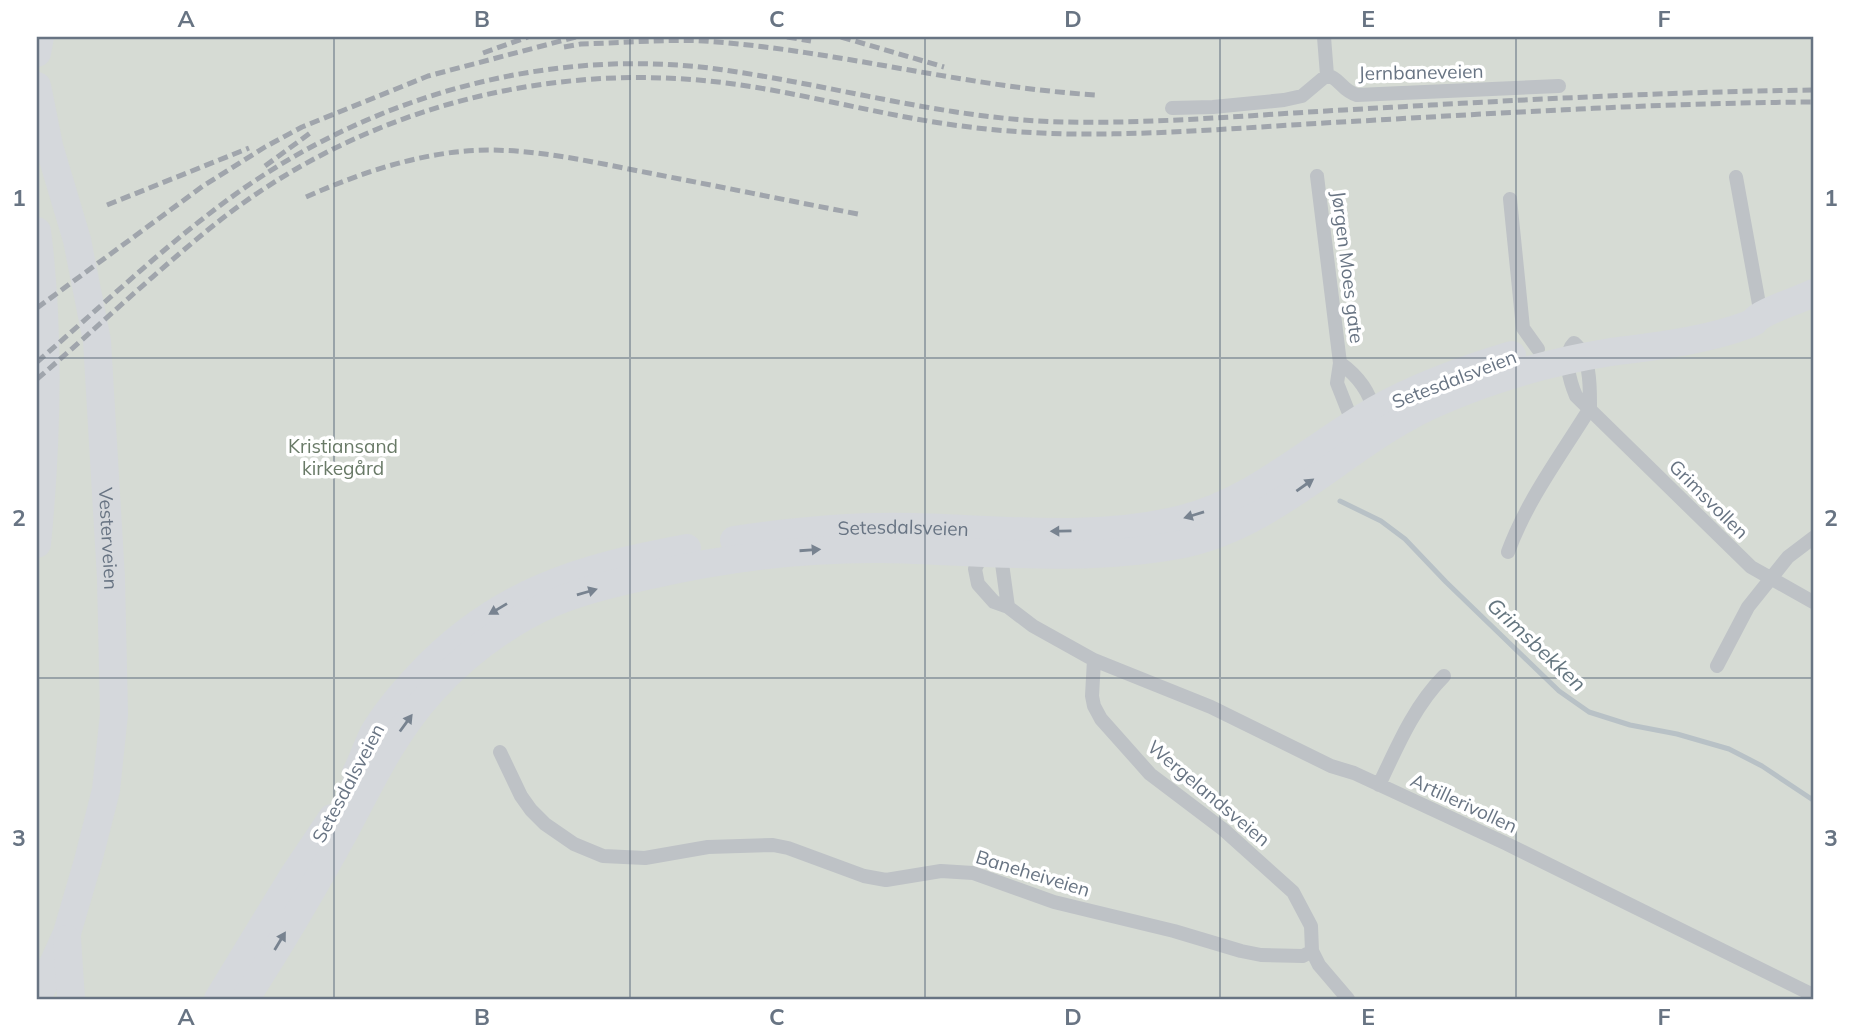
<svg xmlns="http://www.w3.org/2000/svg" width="1850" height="1036" font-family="Mulish,sans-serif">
<rect width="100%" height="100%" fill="#f7f7f4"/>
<path fill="#d6dbd4" d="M37 37H1813V999H37Z"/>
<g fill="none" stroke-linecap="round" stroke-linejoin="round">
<path stroke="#b8c1c6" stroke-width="5" d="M1340 501 1381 521 1405 539 1446 582 1559 691 1589 712 1630 725 1677 734 1729 749 1762 766 1813 800"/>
<path stroke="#bec2c6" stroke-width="14" d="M1324 37 1327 75
M1327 75C1341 79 1341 90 1357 95L1559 86
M1172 108 1213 107 1284 100 1302 96 1327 75
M1317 176 1340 363 1337 383 1354 426
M1736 177 1761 315
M1510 199 1523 328 1538 349
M1340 363C1358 376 1370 392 1374 412
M1590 408C1590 387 1591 357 1574 343 1562 355 1570 382 1576 396L1751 567 1813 602
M1000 549 1008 607
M984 551 975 569 978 584 994 602 1008 607 1033 626 1094 660 1092 696 1094 706 1101 719 1150 774 1224 830 1293 892 1311 926 1312 951 1319 965 1348 999
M1508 552C1527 500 1561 455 1590 408
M1094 660 1211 707 1331 766 1354 773 1507 844 1813 995
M1717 666 1748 607 1788 557 1813 538
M500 752 521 796 531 810 545 824 574 844 603 856 645 858 708 847 773 845 788 848 864 876 886 880 941 871 973 873 1054 902 1174 931 1241 951 1261 955 1303 956 1312 951
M1379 785C1397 747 1414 706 1444 676"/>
<g stroke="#d5d8dc" stroke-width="28">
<path d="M37 53 40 37"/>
<path id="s1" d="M37 86 49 146 77 240 97 341 111 578 114 714 106 790 88 861 67 933 37 999"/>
<path d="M37 231C50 334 47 441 37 544"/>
<path id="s2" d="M734 540C794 531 853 525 914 527 1002 529 1095 541 1182 519 1256 500 1311 447 1375 410 1418 386 1465 369 1512 355"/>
<path d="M356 773C362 761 367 747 373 734 385 713 402 693 419 675 497 592 579 568 687 548"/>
<path d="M67 939 71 999"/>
<path d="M218 999 293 876 332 818"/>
<path d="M245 999C280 946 313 889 344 833 370 784 393 734 431 692 457 663 489 637 524 617 561 596 604 585 646 576 724 558 803 548 883 549 981 551 1081 563 1178 545 1280 526 1350 438 1443 400 1497 377 1554 361 1611 352 1656 346 1704 341 1747 325 1762 319 1748 323 1762 315 1778 306 1797 301 1813 293"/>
</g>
<path stroke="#a0a5ac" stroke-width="5" stroke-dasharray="10 5" stroke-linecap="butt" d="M787 37 811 41
M841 37 944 67
M564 47 581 44C622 43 664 39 704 41 836 50 964 87 1096 95
M483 53 528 37
M265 166 313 131
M306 197C351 177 398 160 448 153 516 143 586 161 654 174 722 187 790 201 858 214
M107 205 249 148
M37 308 203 186 265 147 302 127 428 76 576 37
M37 362C108 301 176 234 253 182 386 93 549 49 709 68 827 83 942 119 1062 122 1156 124 1250 115 1344 110 1500 101 1656 92 1813 90
M37 379C96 329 153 274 214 225 358 110 544 60 726 83 789 91 850 107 911 118 964 128 1017 133 1070 134 1155 135 1240 128 1324 123 1487 114 1650 103 1813 102"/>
</g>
<defs><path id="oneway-solid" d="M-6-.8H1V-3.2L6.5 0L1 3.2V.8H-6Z" transform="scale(1.75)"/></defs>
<g fill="#788390">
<use href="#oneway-solid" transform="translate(1305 485) rotate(-35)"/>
<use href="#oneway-solid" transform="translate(1194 515) rotate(163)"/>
<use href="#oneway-solid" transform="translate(1061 531) rotate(179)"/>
<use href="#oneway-solid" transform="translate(810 550) rotate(-4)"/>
<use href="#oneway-solid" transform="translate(587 592) rotate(-16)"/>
<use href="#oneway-solid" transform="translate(498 609) rotate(149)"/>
<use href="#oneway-solid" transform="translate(406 723) rotate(-54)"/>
<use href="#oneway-solid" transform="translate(280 941) rotate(-59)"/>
</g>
<path fill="none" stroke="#687483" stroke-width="2" stroke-opacity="0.55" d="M334 37V999M630 37V999M925 37V999M1220 37V999M1516 37V999M37 358H1813M37 678H1813"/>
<g text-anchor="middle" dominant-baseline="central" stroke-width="7" stroke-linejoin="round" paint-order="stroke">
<g font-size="19" fill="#687483" stroke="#fff">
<text transform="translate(1421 72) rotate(-1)">Jernbaneveien</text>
<text transform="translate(1348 267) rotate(83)">Jørgen Moes gate</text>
<text transform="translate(1454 379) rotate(-21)">Setesdalsveien</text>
<text transform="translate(1709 499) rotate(45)">Grimsvollen</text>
<text stroke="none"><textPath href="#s2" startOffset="170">Setesdalsveien</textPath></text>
<text stroke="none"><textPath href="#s1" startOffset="460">Vesterveien</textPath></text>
<text transform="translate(348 783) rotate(-62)">Setesdalsveien</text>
<text transform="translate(1209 793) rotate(40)">Wergelandsveien</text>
<text transform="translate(1464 803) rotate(25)">Artillerivollen</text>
<text transform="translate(1033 873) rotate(17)">Baneheiveien</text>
</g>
<g font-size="19" fill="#697a67" stroke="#fff">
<text x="343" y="446">Kristiansand<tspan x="343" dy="22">kirkegård</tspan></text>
</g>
<g font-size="21" font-style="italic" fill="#64757f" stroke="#fff">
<text transform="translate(1537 644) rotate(43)">Grimsbekken</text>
</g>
</g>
<rect width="1850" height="1036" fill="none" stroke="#ffffff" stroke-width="77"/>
<rect x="38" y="38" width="1774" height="960" fill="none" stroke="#687483" stroke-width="2.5"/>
<g font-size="23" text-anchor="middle" font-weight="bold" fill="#687483">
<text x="186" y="27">A</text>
<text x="482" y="27">B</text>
<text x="777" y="27">C</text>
<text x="1073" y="27">D</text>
<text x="1368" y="27">E</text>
<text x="1664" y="27">F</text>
<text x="19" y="206">1</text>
<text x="1831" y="206">1</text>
<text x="19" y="526">2</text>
<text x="1831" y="526">2</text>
<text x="19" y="846">3</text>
<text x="1831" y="846">3</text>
<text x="186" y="1025">A</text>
<text x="482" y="1025">B</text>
<text x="777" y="1025">C</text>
<text x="1073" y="1025">D</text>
<text x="1368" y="1025">E</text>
<text x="1664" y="1025">F</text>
</g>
</svg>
